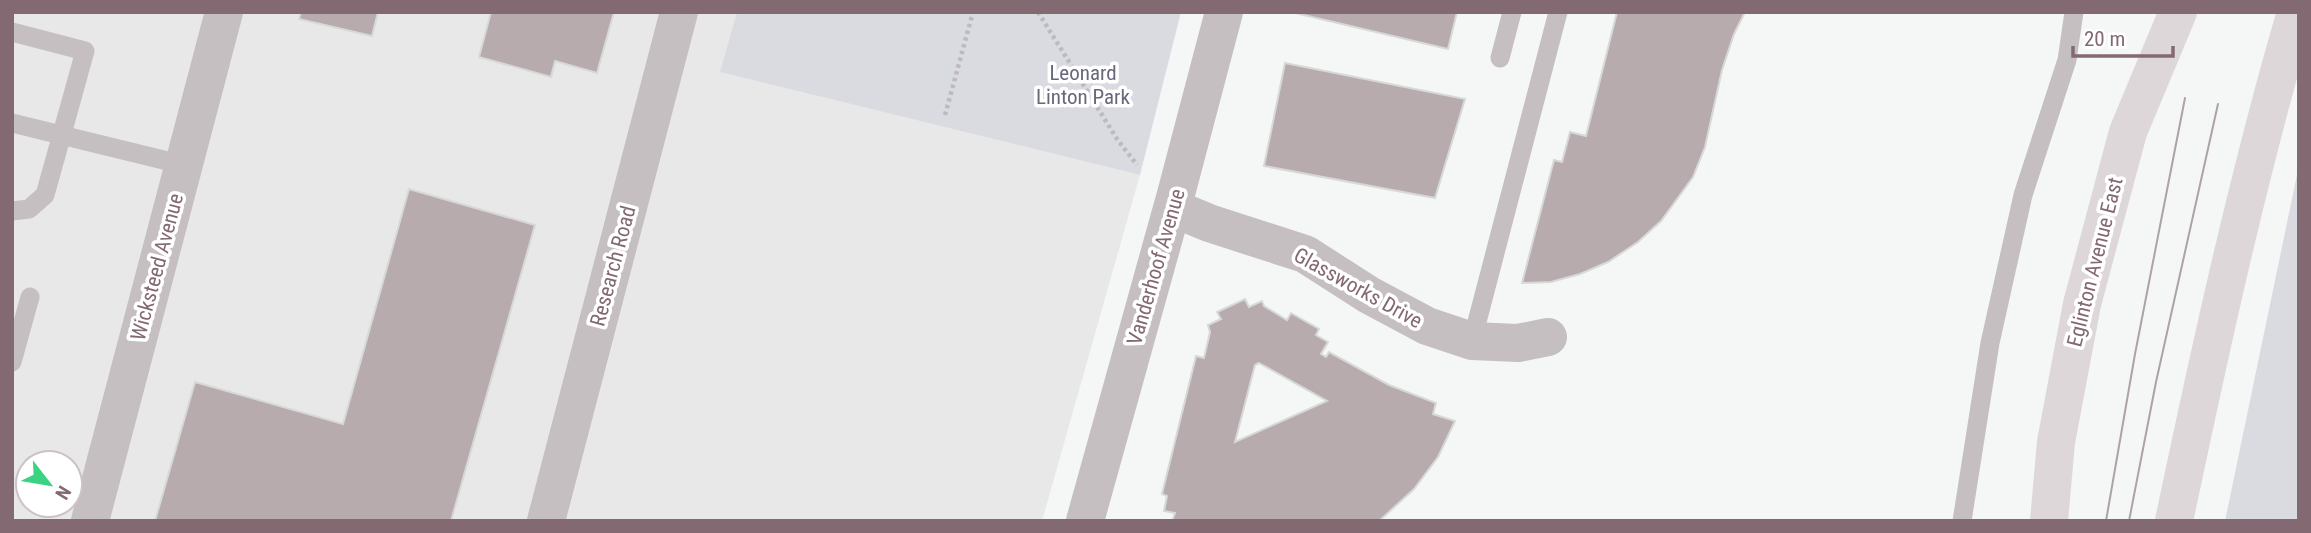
<svg xmlns="http://www.w3.org/2000/svg" width="2311" height="533" font-family="'Roboto Condensed',sans-serif">
<rect width="100%" height="100%" fill="#f5f7f7"/>
<path fill="#e8e8e8" fill-rule="evenodd" d="M12 12H737L721 72 1140 175 1042 521H12ZM28 463H70V505H28Z"/>
<path fill="#d9dbe1" d="M737 12H1181L1140 175 720 72Z
M2299 165V521H2225Z"/>
<path fill="#b7abae" stroke="#d7d9d9" stroke-width="2" fill-rule="evenodd" d="M301 12H378L372 36 299 19Z
M491 12H614L597 73 555 61 551 77 479 57Z
M1291 12H1457L1448 49Z
M1617 12H1745L1734 34 1722 70 1705 147 1693 177 1661 221 1638 242 1608 262 1580 274 1551 282 1522 283 1554 160 1562 162 1570 132 1586 136Z
M1285 63 1465 99 1435 198 1264 166Z
M409 189 535 225 451 521H155L195 382 343 424Z
M1245 299 1249 307 1262 301 1264 306 1287 320 1291 313 1319 329 1316 335 1328 342 1321 354 1326 357 1329 352 1389 385 1436 403 1433 414 1455 421 1438 457 1414 489 1379 521H1172L1175 513 1164 511 1167 496 1162 494 1196 356 1204 358 1210 332 1208 325 1221 319 1217 312ZM1259 363 1327 401 1235 442 1255 365Z"/>
<g fill="none" stroke-linecap="round" stroke-linejoin="round">
<path stroke="#beb9bb" stroke-width="4.5" stroke-dasharray="3.5 3.5" stroke-linecap="butt" d="M1038 12 1117 139 1137 165
M945 115 973 12"/>
<path stroke="#c6bfc1" stroke-width="19" d="M12 32 85 51 45 195 29 209 12 211
M1500 58 1512 12
M12 123 184 165
M1472 341 1558 12
M12 362 30 297
M1962 521 1990 343 2023 195 2067 60 2074 12"/>
<path stroke="#c6bfc1" stroke-width="38" d="M1173 208 1209 223 1305 254 1369 295 1427 326 1472 341 1518 343 1548 337
M546 521 679 12
M1085 521 1176 194 1224 12"/>
<path stroke="#c6bfc1" stroke-width="38" d="M90 521 224 12"/>
<path stroke="#ded7da" stroke-width="38" d="M2049 521 2056 442 2082 304 2128 132 2178 12
M2174 521C2210 350 2247 180 2296 12"/>
<path stroke="#ada3a6" stroke-width="2" d="M2106 521 2135 354 2185 98
M2129 521 2156 382 2218 104"/>
</g>
<g text-anchor="middle" dominant-baseline="central" stroke-width="7" stroke-linejoin="round" paint-order="stroke">
<g font-size="21" fill="#68677b" stroke="#fff">
<text x="1083" y="73">Leonard<tspan x="1083" dy="24">Linton Park</tspan></text>
</g>
<g font-size="21" fill="#836971" stroke="#fff">
<text transform="translate(2095 262) rotate(-76)">Eglinton Avenue East</text>
<text transform="translate(613 266) rotate(-75)">Research Road</text>
<text transform="translate(157 267) rotate(-75)">Wicksteed Avenue</text>
<text transform="translate(1156 267) rotate(-74)">Vanderhoof Avenue</text>
<text transform="translate(1358 288) rotate(29)">Glassworks Drive</text>
</g>
</g>
<rect width="2311" height="533" fill="none" stroke="#836971" stroke-width="28"/>
<g transform="translate(49 484) rotate(121)"><circle r="33" fill="#ffffff" stroke="#cdc3c6" stroke-width="2"/>
<path d="M0-5L12 26L0 18L-12 26Z" fill="#39d381"/>
<text y="-10" font-size="19" font-weight="bold" text-anchor="middle" fill="#836971">N</text>
</g>
<path d="M2073 46v10h100v-10" fill="none" stroke="#836971" stroke-width="3.5"/>
<text x="2084" y="46" font-size="21" fill="#836971" stroke="#ffffff" stroke-width="5" paint-order="stroke">20 m</text>
</svg>
